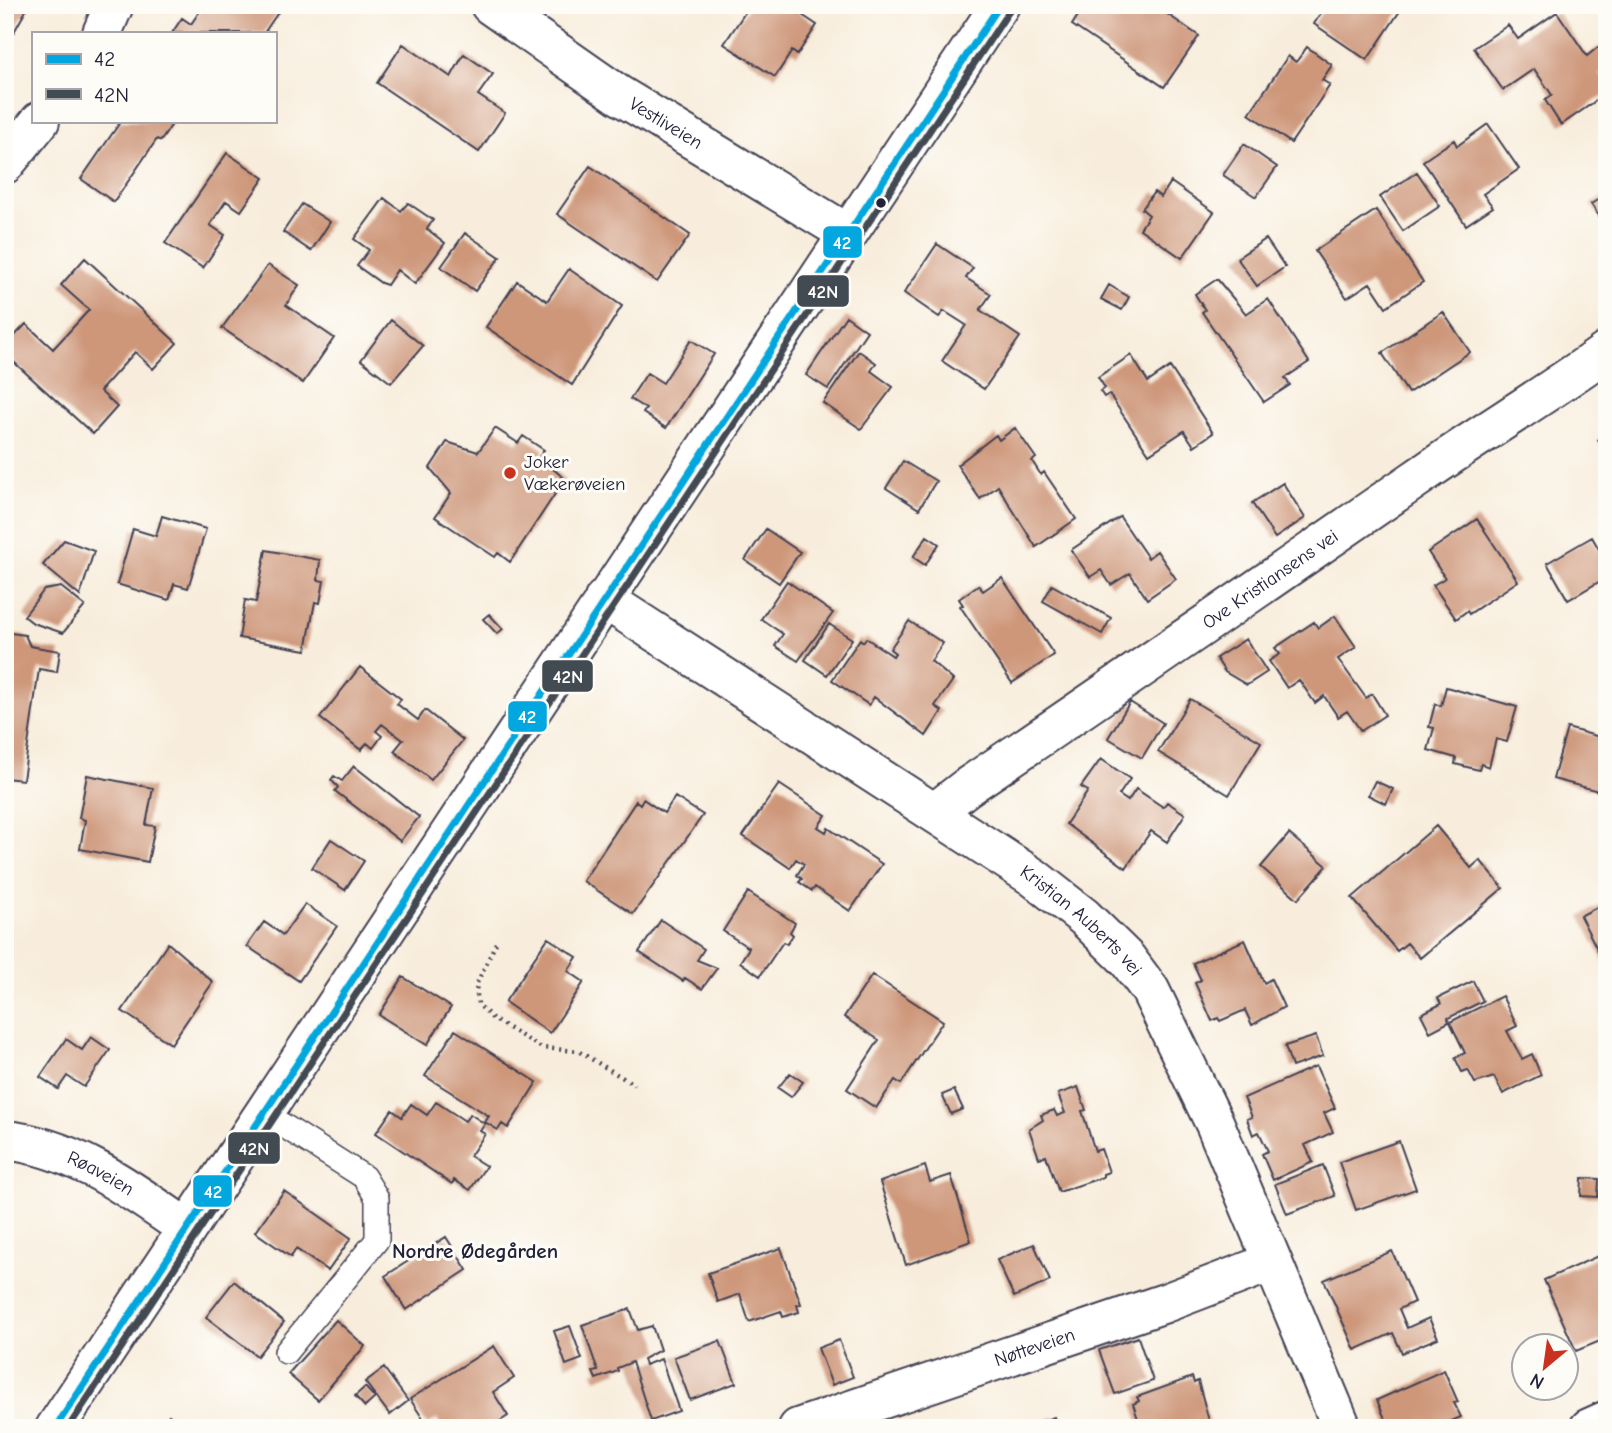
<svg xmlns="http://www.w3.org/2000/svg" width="1612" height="1433" font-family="'Comic Neue',sans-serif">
<rect width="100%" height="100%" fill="#fdfcf7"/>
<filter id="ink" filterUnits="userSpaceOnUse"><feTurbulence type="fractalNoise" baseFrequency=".0143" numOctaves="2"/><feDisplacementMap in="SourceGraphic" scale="14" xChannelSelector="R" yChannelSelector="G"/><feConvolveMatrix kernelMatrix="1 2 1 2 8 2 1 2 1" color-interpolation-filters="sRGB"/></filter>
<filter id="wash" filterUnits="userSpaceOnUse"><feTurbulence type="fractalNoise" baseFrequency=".00686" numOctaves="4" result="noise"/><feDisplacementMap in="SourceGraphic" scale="28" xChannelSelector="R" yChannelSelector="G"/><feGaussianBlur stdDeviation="1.57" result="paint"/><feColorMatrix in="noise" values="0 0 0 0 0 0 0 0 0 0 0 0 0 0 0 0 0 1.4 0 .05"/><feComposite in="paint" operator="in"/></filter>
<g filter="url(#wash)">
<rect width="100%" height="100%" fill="#f8eddc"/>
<g id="blocks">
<path fill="#ce977a" d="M5 5H29L14 32 5 27Z
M204 5H283L264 33H172L182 18 191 24Z
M750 5H787L817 25 797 55 792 51 775 77 724 44Z
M1085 5H1154L1199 36 1164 87 1072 25Z
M1326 5H1404L1367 60 1314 24Z
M1557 12 1587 56 1598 47 1607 61V69L1600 74 1607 84V93L1561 125 1545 100 1552 95 1534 69 1503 90 1474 48 1508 25 1518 39Z
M403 44 451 77 464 54 493 74 478 95 505 113 479 152 377 83Z
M1307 47 1332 65 1322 80 1330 85 1291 143 1249 114 1288 56 1296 62Z
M121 121H174L161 141 157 139 114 202 81 179Z
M1488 124 1519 169 1483 194 1493 207 1466 225 1423 161 1454 140 1457 146Z
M1244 144 1277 167 1256 197 1223 175Z
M227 153 264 178 241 211 226 201 210 225 225 235 203 268 165 243Z
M590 166 690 235 657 282 557 214Z
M1417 172 1440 206 1403 231 1380 197Z
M1171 182 1214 212 1182 258 1140 229 1149 215 1142 209 1154 192 1161 197Z
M1607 194V229L1591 204Z
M384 198 401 211 408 203 433 220 427 229 445 243 415 284 397 270 387 285 381 283 357 266 369 250 354 239Z
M302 204 330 222 311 251 283 232Z
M1376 210 1423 282 1386 307 1370 283 1347 298 1315 251Z
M465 233 500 257 475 291 441 267Z
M1266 239 1285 267 1257 286 1237 258Z
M937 244 973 268 966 278 991 294 980 310 1020 337 984 389 942 361 966 325 944 311 939 317 904 293Z
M85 258 177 343 153 369 135 352 117 372 100 391 117 407 93 434 5 354V346L26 324 53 349 89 310 61 285Z
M268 265 299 285 286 305 334 338 303 383 222 328Z
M569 269 622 306 572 385 486 327 517 281 547 301Z
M1217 279 1246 314 1268 299 1309 362 1285 378 1290 385 1264 402 1202 312 1205 310 1195 294Z
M1109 285 1129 297 1122 310 1101 299Z
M1443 312 1470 352 1408 393 1382 353Z
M846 316 867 331 828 389 806 375Z
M391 320 423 346 391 383 361 360Z
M691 340 714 354 666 428 643 413 646 409 630 399 647 373 663 383Z
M859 351 876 363 871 371 893 387 861 429 823 403Z
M1131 355 1148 382 1170 367 1213 433 1194 446 1184 431 1149 454 1109 394 1104 397 1100 391 1105 388 1098 377Z
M495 428 518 443 523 436 544 450 539 457 565 479 510 562 498 553 495 557 435 517 451 493 430 468 447 442 478 452Z
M1015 428 1036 458 1032 461 1041 475 1044 472 1076 519 1036 547 998 486 980 499 957 465 996 435 999 440Z
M1607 431V453L1598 440Z
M903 461 936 481 919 509 886 488Z
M1283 483 1305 518 1275 538 1252 503Z
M162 516 206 529 188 588 174 584 169 600 117 584 133 529 156 536Z
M1120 517 1148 558 1157 551 1176 579 1147 599 1130 573 1111 585 1101 570 1090 577 1071 550Z
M1477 519 1518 581 1469 614 1467 611 1456 619 1433 585 1445 578 1428 552Z
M766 529 800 552 779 583 745 560Z
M927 536 939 544 925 565 913 557Z
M1592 537 1607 563V577L1568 600 1547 563Z
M64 540 94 551 80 596 43 565Z
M266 550 320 560 318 580 324 581 320 603 315 602 306 650 239 638 245 600 256 602Z
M1002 578 1054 655 1012 683 960 606 963 605 959 599 978 585 983 591Z
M787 581 833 613 798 661 775 646 783 634 761 619Z
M1052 585 1111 618 1102 634 1043 601Z
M61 587 85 606 63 633 33 623 24 616 44 590Z
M489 614 503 629 497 634 483 619Z
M1335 616 1356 647 1338 659 1366 698 1372 694 1385 715 1361 731 1347 711 1338 717 1324 696 1315 703 1299 680 1287 688 1269 661 1280 654 1275 648 1314 622 1318 628Z
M909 621 943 643 931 661 953 680 935 706 942 711 926 736 874 697 869 705 832 680 860 639 863 642 866 638 893 656 895 653 890 649Z
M829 624 852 639 827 675 805 660Z
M11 633 25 635 30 646 60 651 57 672 39 669 23 780 5 778V639Z
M1246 639 1267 672 1247 685 1225 672 1216 658Z
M360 667 401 699 397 704 418 720 425 710 463 740 431 780 394 751 403 740 382 724 376 731 382 736 373 748 367 743 361 750 320 718Z
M1446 687 1517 707 1507 742 1496 739 1489 767 1481 764 1479 770 1455 764 1456 758 1428 750 1434 728 1429 727 1435 704 1441 706Z
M1190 699 1261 742 1229 795 1158 752Z
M1130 702 1163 723 1142 758 1108 738Z
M1567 728 1607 739 1606 793 1553 779Z
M1101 759 1130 779 1119 795 1128 801 1136 789 1163 807 1167 802 1185 814 1167 842 1151 831 1126 868 1066 824 1088 791 1081 787Z
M354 766 419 817 400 841 335 791 338 787 331 780 334 776 342 781Z
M87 775 153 788 146 825 155 826 148 862 80 849 85 820 79 818Z
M1375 781 1393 789 1386 804 1368 795Z
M779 784 826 815 818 827 826 832 828 828 882 864 850 911 815 887 812 891 799 882 802 879 797 875 804 864 796 859 790 868 743 836Z
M675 797 703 815 633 914 583 881 636 801 640 804 643 799 664 813Z
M1436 826 1471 868 1480 860 1503 888 1420 958 1407 943 1397 951 1352 898Z
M1289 834 1327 866 1298 899 1261 867Z
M331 839 364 861 345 890 312 868Z
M748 892 795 923 790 932 793 935 787 944 783 942 760 976 740 962 749 948 723 931Z
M1607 902V968L1580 916Z
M305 904 337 926 299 981 247 946 264 922 283 935Z
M661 920 704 949 697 960 717 968 702 989 685 978 683 981 639 952Z
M548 938 577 957 568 971 584 982 550 1033 505 1002Z
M1245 940 1264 983 1271 979 1284 1007 1252 1025 1245 1010 1220 1021 1218 1018 1212 1021 1195 983 1201 980 1193 963Z
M168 943 213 982 171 1044 122 1011Z
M872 975 943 1021 901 1084 895 1080 876 1108 847 1089 879 1040 844 1017Z
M403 977 451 1007 427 1045 379 1015Z
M1473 981 1483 1001 1448 1018 1449 1022 1430 1032 1421 1014 1441 1004 1438 998Z
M1502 996 1517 1026 1507 1031 1522 1059 1532 1054 1541 1075 1503 1094 1494 1077 1475 1083 1468 1070 1462 1072 1455 1058 1465 1053 1450 1022Z
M455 1030 537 1082 508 1128 502 1124 498 1130 485 1122 489 1116 425 1076Z
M1316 1036 1323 1056 1292 1067 1285 1046Z
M91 1037 110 1050 84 1087 67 1076 58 1089 40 1077 66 1039 82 1050Z
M1316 1066 1335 1108 1324 1113 1333 1132 1305 1145 1313 1162 1273 1180 1262 1154 1268 1151 1259 1132 1253 1135 1247 1119 1252 1117 1244 1098Z
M790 1073 803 1082 791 1097 778 1088Z
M1078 1087 1086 1110 1082 1111 1095 1151 1101 1149 1109 1172 1103 1174V1177L1059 1192 1046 1156 1039 1158 1029 1129 1043 1120 1041 1115 1054 1110 1057 1116 1065 1113 1058 1094Z
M954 1090 963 1109 951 1114 942 1095Z
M436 1102 465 1121 470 1114 485 1124 480 1131 485 1134 470 1156 486 1166 470 1190 454 1180 452 1184 376 1133 392 1110 402 1117 411 1104 427 1115Z
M1399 1141 1416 1189 1356 1210 1339 1162Z
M1323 1165 1335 1196 1287 1214 1275 1184Z
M925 1166 930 1182 951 1175 971 1241 906 1265 880 1182Z
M1582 1178 1599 1179 1598 1197 1581 1196Z
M284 1191 351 1238 328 1271 296 1249 291 1257 255 1232Z
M446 1237 467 1270 406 1310 385 1276Z
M1034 1244 1050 1281 1014 1297 997 1260Z
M781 1248 801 1304 797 1305 799 1312 783 1317 781 1311 749 1322 740 1294 718 1302 708 1273Z
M1392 1251 1414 1302 1399 1309 1407 1328 1429 1318 1438 1338 1402 1353 1393 1333 1355 1350 1324 1280Z
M1607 1252V1353L1600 1341 1576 1351 1544 1280Z
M234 1281 284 1322 257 1356 206 1317Z
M630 1309 638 1330 652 1326 660 1350 643 1359 645 1365 661 1359 679 1411 651 1421 632 1362 617 1368 618 1371 596 1379 593 1372 598 1371 582 1325Z
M336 1320 365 1346 318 1400 288 1374Z
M570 1326 582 1359 566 1365 554 1331Z
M1138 1337 1153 1381 1115 1394 1099 1350Z
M839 1340 853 1377 832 1385 818 1348Z
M720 1341 736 1383 690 1400 674 1357Z
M494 1346 514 1378 493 1392 508 1416 489 1428H442L437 1419 427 1425 410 1399Z
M384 1368 408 1401 390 1415 365 1382Z
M1444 1370 1458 1402 1454 1403 1461 1417 1449 1422 1451 1428H1389L1377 1400Z
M1192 1377 1194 1383 1198 1381 1211 1428H1141L1133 1404 1139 1401 1137 1397Z
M365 1387 375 1398 365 1407 355 1396Z
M169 1415 187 1428H159Z
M1054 1417 1058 1428H1025V1427Z"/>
</g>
</g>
<g filter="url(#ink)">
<use href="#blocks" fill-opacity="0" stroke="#424053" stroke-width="2"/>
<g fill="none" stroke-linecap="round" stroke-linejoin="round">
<g stroke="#424053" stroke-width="26">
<path id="service" d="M262 1112 364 1177 377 1198V1240L286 1352"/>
</g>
<g stroke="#424053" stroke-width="42">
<g id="minor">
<path id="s1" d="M490 5 619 95 847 233"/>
<path d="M102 33 114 5"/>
<path d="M5 164 40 121"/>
<path id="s2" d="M604 599 1033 877 1084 917 1127 959 1150 990 1215 1124 1342 1428"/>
<path id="s3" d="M935 812 967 787C1117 686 1265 583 1413 481 1477 436 1544 396 1607 351"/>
<path id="s4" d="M5 1140C74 1147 130 1189 186 1228"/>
<path id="s5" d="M798 1428 1165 1303 1272 1262"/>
<path d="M1589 1428 1607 1420"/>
</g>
</g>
<g stroke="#424053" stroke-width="42">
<path id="secondary" d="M55 1428 1000 5"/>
</g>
<path stroke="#424053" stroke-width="4.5" stroke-dasharray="2 5" stroke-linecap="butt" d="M496 943 476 985 478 1004 493 1019 542 1048 578 1051 635 1085"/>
<use href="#service" stroke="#fff" stroke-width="23"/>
<use href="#minor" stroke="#fff" stroke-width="38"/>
<use href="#secondary" stroke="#fff" stroke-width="38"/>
<g stroke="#fdfcf7" stroke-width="12">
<path id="bus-1" d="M55 1428 1000 5"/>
</g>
<g stroke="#fdfcf7" stroke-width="12">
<path id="bus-2" d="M68 1428 1009 11"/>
</g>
<use href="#bus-1" stroke="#03a7df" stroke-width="7"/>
<use href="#bus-2" stroke="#424a52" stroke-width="7"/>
</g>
</g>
<circle fill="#22223b" stroke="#fdfcf7" stroke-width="2.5" cx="881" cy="203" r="6"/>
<circle fill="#c8321e" stroke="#fdfcf7" stroke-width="2.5" cx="510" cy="473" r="7"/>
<g text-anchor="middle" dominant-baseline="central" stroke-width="6" stroke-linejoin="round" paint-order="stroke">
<g font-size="19" fill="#22223b" stroke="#fdfcf7">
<text stroke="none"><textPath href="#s1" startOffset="212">Vestliveien</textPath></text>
<text stroke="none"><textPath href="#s3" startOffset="408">Ove Kristiansens vei</textPath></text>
<text stroke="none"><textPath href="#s2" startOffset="576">Kristian Auberts vei</textPath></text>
<text stroke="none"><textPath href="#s4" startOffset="102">Røaveien</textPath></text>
<text stroke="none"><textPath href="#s5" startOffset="250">Nøtteveien</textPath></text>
</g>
<g font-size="19" fill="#22223b" stroke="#fdfcf7" text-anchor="start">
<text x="524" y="462">Joker<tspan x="524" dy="22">Vækerøveien</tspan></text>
</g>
<g font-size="21" font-weight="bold" fill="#22223b" stroke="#fdfcf7">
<text x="475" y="1251">Nordre Ødegården</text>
</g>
</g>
<g stroke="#fdfcf7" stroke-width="2.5">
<rect x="822" y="225" width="41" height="34" rx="7" fill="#03a7df"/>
<rect x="796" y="274" width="54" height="34" rx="7" fill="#424a52"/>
<rect x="541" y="659" width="53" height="34" rx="7" fill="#424a52"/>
<rect x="507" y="700" width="41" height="33" rx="7" fill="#03a7df"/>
<rect x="227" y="1131" width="54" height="34" rx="7" fill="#424a52"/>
<rect x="192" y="1174" width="41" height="34" rx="7" fill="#03a7df"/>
</g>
<g font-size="19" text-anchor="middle" font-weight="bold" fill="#fff">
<text x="842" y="249">42</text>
<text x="823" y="298">42N</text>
<text x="568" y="683">42N</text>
<text x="527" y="723">42</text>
<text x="254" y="1155">42N</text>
<text x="213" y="1198">42</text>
</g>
<rect width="1612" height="1433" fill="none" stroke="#fdfcf7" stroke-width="28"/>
<rect x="32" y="32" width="245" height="91" fill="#fdfcf7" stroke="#a5a5ac" stroke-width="2"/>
<rect x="46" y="54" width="35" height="10" fill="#03a7df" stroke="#a5a5ac" stroke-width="2"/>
<text x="94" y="66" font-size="21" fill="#22223b">42</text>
<rect x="46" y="89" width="35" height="10" fill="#424a52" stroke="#a5a5ac" stroke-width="2"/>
<text x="94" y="102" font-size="21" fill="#22223b">42N</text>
<g transform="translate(1545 1367) rotate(209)"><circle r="33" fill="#fdfcf7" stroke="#a5a5ac" stroke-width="2"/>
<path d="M0-5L12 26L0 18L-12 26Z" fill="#c8321e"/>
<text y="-10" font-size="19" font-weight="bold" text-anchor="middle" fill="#22223b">N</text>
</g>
</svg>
